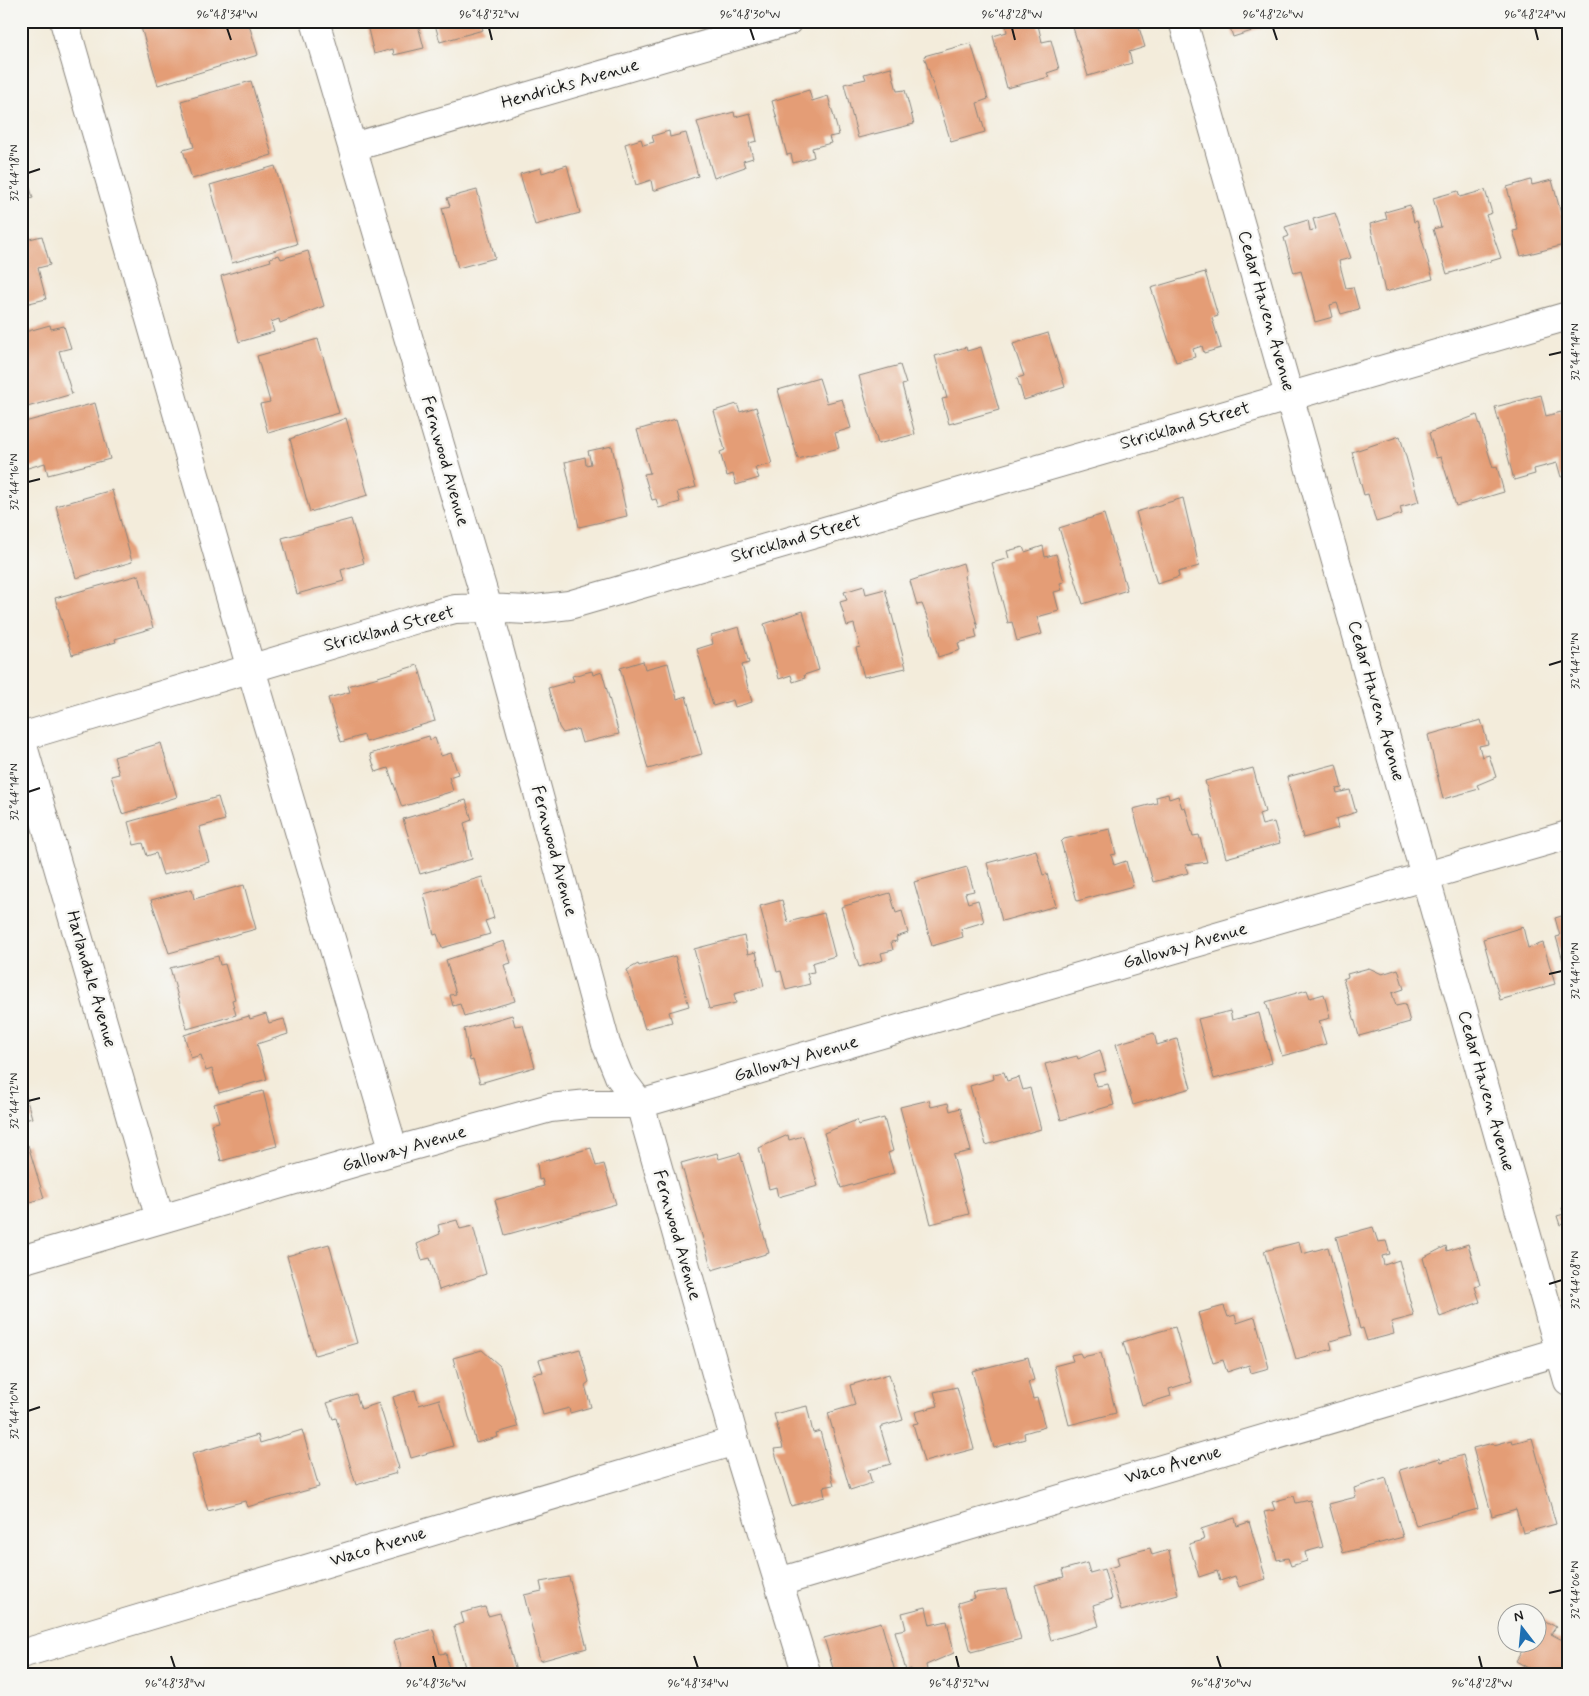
<svg xmlns="http://www.w3.org/2000/svg" width="1589" height="1696" font-family="Mynerve,sans-serif">
<rect width="100%" height="100%" fill="#f6f6f2"/>
<filter id="ink" filterUnits="userSpaceOnUse"><feTurbulence type="fractalNoise" baseFrequency=".02" numOctaves="2"/><feDisplacementMap in="SourceGraphic" scale="10" xChannelSelector="R" yChannelSelector="G"/><feConvolveMatrix kernelMatrix="1 2 1 2 8 2 1 2 1" color-interpolation-filters="sRGB"/></filter>
<filter id="wash" filterUnits="userSpaceOnUse"><feTurbulence type="fractalNoise" baseFrequency=".0096" numOctaves="4" result="noise"/><feDisplacementMap in="SourceGraphic" scale="20" xChannelSelector="R" yChannelSelector="G"/><feGaussianBlur stdDeviation="1.12" result="paint"/><feColorMatrix in="noise" values="0 0 0 0 0 0 0 0 0 0 0 0 0 0 0 0 0 1.4 0 .05"/><feComposite in="paint" operator="in"/></filter>
<g filter="url(#wash)">
<rect width="100%" height="100%" fill="#f3ecdb"/>
<g id="blocks">
<path fill="#e49d76" d="M149 21H248L258 55 158 85 140 24Z
M366 21H417L424 48 394 55 393 49 374 54Z
M434 21H480L483 30 440 42Z
M1037 21 1042 42 1051 40 1059 69 1047 73 1049 77 1007 88 993 36 1007 32 1006 26Z
M1071 21H1116L1117 23 1124 21H1137L1145 47 1129 52 1132 63 1088 76Z
M1228 21H1276L1277 23 1233 37Z
M971 43 988 99 977 103 985 132 951 142 924 56Z
M891 67 897 91 905 90 914 124 858 138 844 84 866 79 864 74Z
M251 81 272 155 192 179 183 150 194 147 181 101Z
M809 90 812 101 828 96 839 135 829 137 831 143 812 148 814 157 793 163 791 154 787 155 772 101Z
M734 112 735 117 750 113 757 141 749 143 753 158 743 161 745 167 714 178 697 122Z
M669 131 670 137 686 133 698 176 653 191 651 180 636 185 625 144 641 139 643 145 654 142 652 136Z
M21 157 33 198 21 201Z
M567 165 580 213 535 225 520 174 541 168 542 173Z
M275 166 297 244 232 263 210 185Z
M1531 180 1532 185 1552 180 1564 225H1568V244L1521 256 1513 231 1518 230 1507 187Z
M477 190 495 258 458 268 442 208 450 206 447 198Z
M1485 190 1492 213 1486 215 1501 258 1447 274 1433 229 1441 227 1433 198 1458 191 1460 197Z
M1410 205 1414 222 1417 221 1433 279 1385 292 1370 224 1387 219 1385 212Z
M1335 213 1351 258 1339 261 1346 288 1353 287 1359 309 1341 314 1337 303 1330 305 1333 317 1315 322 1301 271 1294 273 1284 238 1289 236 1285 227 1308 220 1310 231 1316 229 1313 219Z
M42 236 50 265 38 268 46 299 21 305V241Z
M308 251 324 306 280 323 279 319 271 322 274 332 239 342 221 276 271 261 270 258 279 255 281 259Z
M1205 272 1218 316 1212 318 1221 348 1204 353 1202 346 1193 349 1195 357 1176 362 1151 288Z
M50 325 51 329 64 326 71 348 59 351 72 394 24 408 21 398V333Z
M1048 333 1065 387 1024 400 1017 378 1024 376 1013 344Z
M318 339 339 413 268 433 260 404 270 402 257 356Z
M966 347 967 351 981 347 999 410 949 424 942 399 947 398 935 356Z
M900 365 906 384 902 385 915 434 878 444 859 376Z
M819 378 827 403 842 399 851 428 835 433 839 448 798 459 778 390Z
M1541 395 1546 416 1561 412 1568 437V475L1561 477 1557 463 1534 469 1535 474 1514 480 1495 407Z
M95 403 110 459 48 475 45 463 21 470V423Z
M737 404 740 412 756 407 772 464 755 468 759 478 736 485 733 474 727 476 720 452 725 450 714 411Z
M1477 415 1493 468 1497 467 1504 492 1456 506 1441 457 1436 458 1429 433Z
M346 418 368 495 310 512 290 439Z
M676 419 696 487 677 492 680 502 659 508 656 499 652 500 644 474 650 473 637 430Z
M1400 436 1419 502 1400 507 1402 514 1376 522 1368 494 1364 495 1352 452Z
M612 446 627 516 579 527 565 462 585 457 586 465 591 464 588 451Z
M112 490 132 562 76 578 56 506Z
M1183 498 1199 566 1178 572 1179 577 1157 584 1136 512Z
M1104 514 1127 590 1083 604 1059 528Z
M351 519 364 563 341 570 344 581 297 594 282 538Z
M1043 546 1045 557 1056 554 1064 582 1060 583 1062 590 1054 592 1059 611 1037 617 1042 634 1017 641 1012 622 1008 623 992 563 1009 558 1007 551 1023 547 1025 552Z
M963 563 966 575 964 576 978 628 975 629 977 638 958 643 960 650 938 657 928 619 922 604 917 605 910 581Z
M139 575 153 628 115 639 116 642 72 655 55 598Z
M864 586 866 594 885 589 906 668 864 677 856 648 860 647 854 624 847 626 840 602 847 600 844 592Z
M803 611 819 670 804 675 805 678 793 682 791 675 779 679 764 624Z
M739 627 749 663 742 665 752 702 735 707 733 700 713 706 697 649 713 644 711 635Z
M643 661 645 669 668 663 677 699 686 696 702 754 648 769 620 668Z
M418 665 435 721 366 742 364 735 341 742 328 698 350 692 348 686Z
M592 671 593 675 602 672 619 734 582 743 578 729 563 733 559 727 548 688 574 681 572 676Z
M1481 720 1488 744 1479 746 1482 757 1489 755 1496 777 1477 785 1479 789 1443 799 1428 735Z
M429 736 430 740 435 738 441 756 451 753 458 774 449 777 453 791 402 807 388 768 376 772 370 754Z
M161 743 177 797 122 814 111 776 119 774 114 757Z
M1336 764 1342 788 1336 789 1337 793 1350 790 1356 812 1336 819 1338 828 1303 838 1287 777Z
M1253 768 1265 812 1259 814 1262 825 1274 822 1280 843 1226 858 1205 781Z
M1168 794 1169 799 1178 796 1182 808 1185 807 1193 836 1199 835 1207 862 1185 865 1188 873 1153 882 1133 809 1157 803 1156 797Z
M218 797 225 820 199 827 209 862 163 875 156 853 147 856 143 843 134 845 128 822Z
M466 800 472 820 464 823 472 859 420 874 403 819Z
M1110 829 1116 854 1111 855 1114 865 1126 861 1133 886 1077 901 1061 842 1064 839Z
M1036 850 1043 875 1047 874 1056 906 1002 921 987 863Z
M967 867 974 891 965 893 968 903 978 900 984 922 961 929 963 937 932 946 914 882Z
M482 877 494 918 485 921 490 934 442 948 437 934 434 935 424 894Z
M244 885 256 929 169 953 151 900 192 889 194 899Z
M890 893 896 913 902 911 908 933 896 937 897 941 891 942 893 950 881 953 883 960 859 967 841 907Z
M782 900 788 922 824 913 835 956 812 963 814 972 807 973 810 984 786 990 781 971 777 972 760 906Z
M1568 914V974H1567L1556 937 1560 936 1555 918Z
M1523 927 1528 948 1543 943 1555 984 1500 1000 1483 939Z
M744 936 748 954 756 952 764 986 734 994 736 1003 709 1009 694 949Z
M504 941 511 963 504 965 515 1001 464 1016 460 1004 453 1006 450 995 456 994 446 960Z
M218 956 220 965 225 964 235 999 232 1000 236 1015 187 1029 170 968Z
M675 956 689 1006 669 1012 672 1022 645 1029 627 970 638 964 639 966Z
M1369 968 1382 974 1398 969 1404 989 1392 993 1396 1006 1405 1004 1410 1022 1359 1036 1343 979 1348 977 1347 974Z
M1307 990 1310 998 1324 994 1330 1018 1319 1021 1326 1044 1282 1056 1266 1002Z
M1230 1011 1232 1020 1259 1013 1272 1063 1214 1079 1198 1019Z
M266 1014 269 1023 284 1019 288 1034 257 1044 267 1079 219 1093 212 1069 206 1071 201 1055 191 1058 184 1035 249 1016 250 1019Z
M512 1015 515 1026 523 1025 535 1067 480 1083 473 1060 470 1061 464 1029Z
M1154 1033 1157 1045 1177 1039 1191 1088 1133 1105 1116 1044Z
M1100 1050 1106 1071 1093 1074 1097 1086 1108 1084 1114 1105 1061 1120 1045 1064 1077 1056 1078 1059Z
M1004 1072 1007 1081 1019 1077 1023 1090 1030 1088 1041 1129 986 1145 970 1086 994 1079 993 1074Z
M24 1090 32 1118 21 1121V1091Z
M263 1091 277 1146 221 1161 211 1124 219 1122 214 1104Z
M929 1100 931 1107 948 1103 950 1111 960 1108 971 1151 953 1155 969 1214 931 1224 900 1107Z
M884 1118 893 1151 888 1153 894 1173 841 1188 824 1133 857 1120 858 1125Z
M788 1135 789 1140 803 1136 818 1186 778 1197 776 1187 769 1189 759 1148Z
M28 1145 44 1198 21 1205V1147Z
M591 1148 596 1166 604 1164 616 1204 505 1235 495 1200 544 1186 542 1179 539 1180 537 1163Z
M717 1153 719 1159 740 1153 769 1253 712 1270 681 1163Z
M1568 1206V1222L1560 1225 1557 1216 1564 1214 1562 1208Z
M457 1220 460 1229 473 1226 486 1274 439 1290 430 1258 422 1260 417 1244 440 1234 438 1225Z
M1373 1227 1378 1242 1386 1241 1390 1254 1382 1256 1384 1265 1399 1260 1414 1316 1391 1322 1394 1334 1367 1341 1363 1328 1360 1329 1336 1237Z
M1299 1242 1302 1254 1328 1247 1352 1335 1330 1341 1332 1349 1296 1359 1264 1251Z
M329 1244 357 1343 315 1355 287 1256Z
M1468 1244 1480 1285 1475 1287 1480 1302 1440 1317 1423 1258 1446 1246 1447 1251Z
M1224 1306 1228 1317 1235 1315 1237 1323 1255 1317 1269 1368 1251 1373 1249 1365 1227 1372 1223 1360 1213 1363 1198 1313Z
M1175 1327 1191 1382 1169 1389 1171 1396 1142 1405 1123 1342Z
M580 1349 589 1382 585 1385 591 1407 570 1413 569 1408 543 1415 532 1374 543 1372 539 1360Z
M482 1350 500 1366 518 1427 497 1433 498 1437 476 1443 453 1358Z
M1080 1353 1082 1357 1101 1353 1116 1413 1069 1425 1054 1366 1073 1361 1071 1355Z
M1028 1357 1034 1380 1028 1382 1033 1399 1037 1398 1045 1427 1024 1433 1025 1439 994 1448 972 1371Z
M889 1374 903 1420 880 1427 891 1464 868 1470 872 1483 850 1490 828 1413 855 1405 850 1385Z
M957 1387 974 1449 924 1462 913 1424 918 1423 915 1412 938 1406 934 1392Z
M415 1390 419 1405 439 1399 453 1446 411 1458 393 1397Z
M356 1394 361 1409 379 1403 399 1468 395 1469 397 1473 356 1485 336 1418 333 1419 327 1403Z
M807 1406 813 1433 820 1431 834 1485 823 1487 825 1497 791 1506 774 1449 783 1448 774 1414Z
M302 1430 319 1487 247 1507 245 1501 208 1511 192 1454 258 1435 260 1443Z
M1532 1438 1556 1524 1523 1533 1516 1509 1492 1516 1473 1448 1493 1443 1494 1445 1512 1440 1513 1443Z
M1463 1455 1478 1509 1416 1526 1400 1470 1440 1458 1441 1462Z
M1386 1478 1403 1537 1343 1553 1329 1504 1356 1497 1354 1488Z
M1294 1496 1296 1503 1310 1500 1323 1547 1305 1552 1307 1561 1291 1566 1288 1558 1277 1560 1264 1512 1275 1510 1272 1502Z
M1235 1518 1237 1526 1249 1522 1266 1579 1239 1587 1235 1576 1220 1581 1217 1571 1199 1577 1189 1544 1204 1540 1201 1529Z
M1150 1548 1152 1555 1169 1550 1178 1595 1121 1611 1109 1568 1119 1565 1117 1557Z
M1087 1563 1090 1573 1104 1569 1112 1599 1093 1605 1099 1626 1051 1640 1035 1585 1064 1577 1062 1570Z
M569 1577 587 1648 540 1661 524 1595 542 1591 540 1582Z
M1007 1589 1021 1639 971 1652 958 1603 975 1598 973 1593Z
M485 1607 488 1616 500 1613 517 1675H467L454 1626 464 1623 461 1613Z
M926 1607 930 1625 947 1621 954 1653 926 1665 928 1675H913L911 1669 906 1671 895 1631 906 1629 902 1613Z
M1540 1618 1556 1627 1551 1634 1568 1643V1675H1540L1516 1661 1526 1644H1536V1625Z
M881 1622 896 1675H835L824 1638Z
M433 1629 440 1654 446 1653 450 1675H403L394 1640Z
M761 1671 762 1675H749V1674Z"/>
</g>
</g>
<g filter="url(#ink)">
<use href="#blocks" fill-opacity="0" stroke="#88847c" stroke-width="1"/>
<g fill="none" stroke-linecap="round" stroke-linejoin="round">
<g stroke="#88847c" stroke-width="30">
<path id="minor" d="M64 21 251 669 394 1151
M315 21 488 608 606 1044 619 1076 640 1104 735 1441 807 1675
M1183 21 1568 1381
M353 147 788 21
M21 737 420 618 455 609 488 608 528 610 569 605 1568 316
M21 739 160 1219
M21 1260 394 1151 550 1108 588 1104H640L1568 835
M779 1582 1568 1349
M21 1654 735 1441"/>
</g>
<use href="#minor" stroke="#fff" stroke-width="28"/>
</g>
</g>
<path fill="none" stroke="#1c1c1c" stroke-width="2" d="M227 28 231 40M489 28 492 40M750 28 754 40M1012 28 1015 40M1273 28 1277 40M1535 28 1538 40M28 173 40 169M1549 355 1562 352M28 482 40 479M1549 665 1562 661M28 792 40 788M1549 974 1562 971M28 1101 40 1098M1549 1284 1562 1280M28 1411 40 1407M1549 1593 1562 1590M171 1656 175 1668M433 1656 436 1668M694 1656 698 1668M956 1656 959 1668M1217 1656 1221 1668M1479 1656 1482 1668"/>
<g text-anchor="middle" dominant-baseline="central" stroke-width="5" stroke-linejoin="round" paint-order="stroke">
<g font-size="18" fill="#1c1c1c" stroke="#f6f6f2">
<text transform="translate(570 84) rotate(-16)">Hendricks Avenue</text>
<text transform="translate(1266 311) rotate(74)">Cedar Haven Avenue</text>
<text transform="translate(1185 426) rotate(-16)">Strickland Street</text>
<text transform="translate(445 461) rotate(74)">Fernwood Avenue</text>
<text transform="translate(796 539) rotate(-16)">Strickland Street</text>
<text transform="translate(389 629) rotate(-15)">Strickland Street</text>
<text transform="translate(1376 701) rotate(74)">Cedar Haven Avenue</text>
<text transform="translate(554 851) rotate(75)">Fernwood Avenue</text>
<text transform="translate(1185 946) rotate(-16)">Galloway Avenue</text>
<text transform="translate(91 979) rotate(74)">Harlandale Avenue</text>
<text transform="translate(796 1059) rotate(-16)">Galloway Avenue</text>
<text transform="translate(1486 1091) rotate(74)">Cedar Haven Avenue</text>
<text transform="translate(404 1149) rotate(-16)">Galloway Avenue</text>
<text transform="translate(677 1235) rotate(74)">Fernwood Avenue</text>
<text transform="translate(1173 1465) rotate(-16)">Waco Avenue</text>
<text transform="translate(378 1547) rotate(-17)">Waco Avenue</text>
</g>
</g>
<rect width="1589" height="1696" fill="none" stroke="#f6f6f2" stroke-width="55"/>
<g transform="translate(1522 1628) rotate(344)"><circle r="24" fill="#f6f6f2" stroke="#9f9f9c"/>
<path d="M0-4L9 19L0 12L-9 19Z" fill="#1f6fb2"/>
<text y="-8" font-size="14" font-weight="bold" text-anchor="middle" fill="#1c1c1c">N</text>
</g>
<rect x="28" y="28" width="1534" height="1640" fill="none" stroke="#1c1c1c" stroke-width="2"/>
<g font-size="12" text-anchor="middle" fill="#1c1c1c">
<text x="227" y="18">96°48'34"W</text>
<text x="489" y="18">96°48'32"W</text>
<text x="750" y="18">96°48'30"W</text>
<text x="1012" y="18">96°48'28"W</text>
<text x="1273" y="18">96°48'26"W</text>
<text x="1535" y="18">96°48'24"W</text>
<text transform="translate(14 173) rotate(-90)" y="4">32°44'18"N</text>
<text transform="translate(1575 352) rotate(-90)" y="4">32°44'14"N</text>
<text transform="translate(14 482) rotate(-90)" y="4">32°44'16"N</text>
<text transform="translate(1575 661) rotate(-90)" y="4">32°44'12"N</text>
<text transform="translate(14 792) rotate(-90)" y="4">32°44'14"N</text>
<text transform="translate(1575 971) rotate(-90)" y="4">32°44'10"N</text>
<text transform="translate(14 1101) rotate(-90)" y="4">32°44'12"N</text>
<text transform="translate(1575 1280) rotate(-90)" y="4">32°44'08"N</text>
<text transform="translate(14 1411) rotate(-90)" y="4">32°44'10"N</text>
<text transform="translate(1575 1590) rotate(-90)" y="4">32°44'06"N</text>
<text x="175" y="1687">96°48'38"W</text>
<text x="436" y="1687">96°48'36"W</text>
<text x="698" y="1687">96°48'34"W</text>
<text x="959" y="1687">96°48'32"W</text>
<text x="1221" y="1687">96°48'30"W</text>
<text x="1482" y="1687">96°48'28"W</text>
</g>
</svg>
